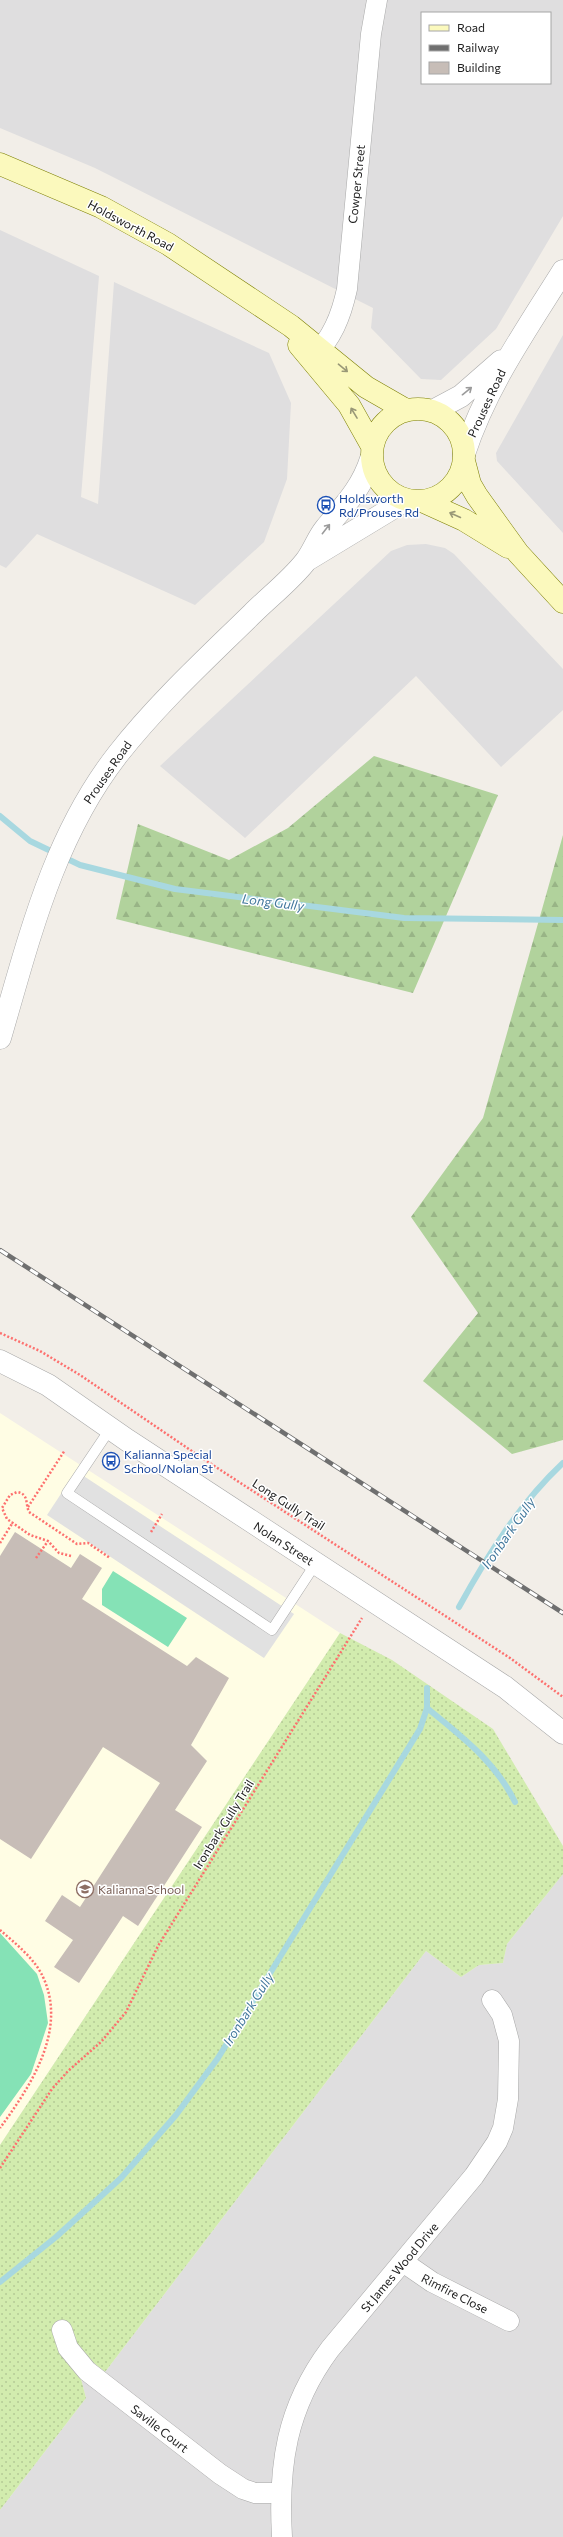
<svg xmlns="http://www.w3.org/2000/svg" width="563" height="2537" font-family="Commissioner,sans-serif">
<defs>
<pattern id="grass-dots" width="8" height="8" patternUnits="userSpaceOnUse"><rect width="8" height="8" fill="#d2ecae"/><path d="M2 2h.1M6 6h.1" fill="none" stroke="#b4ca95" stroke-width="1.8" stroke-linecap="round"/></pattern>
<pattern id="forest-firs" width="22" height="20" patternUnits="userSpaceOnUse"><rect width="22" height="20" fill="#b1d29c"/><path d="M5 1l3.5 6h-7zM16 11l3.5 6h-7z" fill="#98b486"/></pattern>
</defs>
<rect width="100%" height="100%" fill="#f2eee8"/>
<path fill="#dfdedf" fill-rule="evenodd" d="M0 0H563V216L496 329 441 380 421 379 371 328 373 308 95 168 0 128ZM422 13H550V83H422Z
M0 230 99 276 81 497 98 504 114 282 269 353 291 403 287 479 264 542 195 605 37 534 6 568 0 565Z
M563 335V533L497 461 496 453Z
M426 544 445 548 454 554 563 669V710L501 767 416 676 245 838 160 766 391 551 407 545Z
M563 1874V2537H0V2510L86 2398 81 2379 94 2363 105 2372 426 1951 461 1977 479 1965 503 1963 507 1944Z"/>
<path fill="#fffde4" d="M0 1413 340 1633 0 2145Z"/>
<path fill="url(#grass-dots)" d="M340 1633 392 1660 493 1729 563 1846V1874L507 1944 503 1963 479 1965 461 1977 426 1951 105 2372 94 2363 81 2379 86 2398 0 2510V2145Z"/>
<path fill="url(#forest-firs)" d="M374 756 498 795 413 993 116 919 138 824 229 860 288 828Z
M563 835V1440L512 1454 423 1381 478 1313 411 1217 483 1118Z"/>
<path fill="#85e2b6" d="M113 1571 187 1618 168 1647 102 1605V1589Z
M0 1933 37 1974 44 1995 48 2023 31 2074 0 2117Z"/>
<path fill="#e1e1e1" d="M76 1471 294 1614 264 1658 47 1515Z"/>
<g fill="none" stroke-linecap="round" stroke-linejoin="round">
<path stroke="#a8d8e0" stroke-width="6" d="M0 816 30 841 80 865 175 889 404 918 563 920
M459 1607C487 1556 520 1503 563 1463
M427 1708C461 1736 495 1761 515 1802
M0 2282 56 2237 121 2178 176 2115 218 2058 420 1729 427 1708V1688"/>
</g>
<path fill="#c7bdb7" d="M15 1532 71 1568 80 1554 102 1568 82 1599 187 1666 196 1657 229 1678 191 1745 207 1761 175 1810 202 1827 138 1926 123 1916 79 1983 54 1967 73 1940 45 1921 62 1895 80 1907 160 1783 103 1747 31 1859 0 1839V1556Z"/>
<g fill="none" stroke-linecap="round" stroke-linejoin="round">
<g stroke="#a8a8a8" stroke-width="11">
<path id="service" d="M110 1429 67 1493 272 1630 316 1563"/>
</g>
<g stroke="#a8a8a8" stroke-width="21">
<path id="minor" d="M312 359C332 338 341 317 347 289L371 34 377 0
M403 2262 432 2282 509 2321
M62 2330 68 2348 87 2371 220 2474 243 2489 255 2493H280
M282 2537C278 2466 286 2408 330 2349L474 2176 497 2142 503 2128 508 2099 509 2041 502 2015 492 2000"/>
</g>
<g stroke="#a8a8a8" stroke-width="23">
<path id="tertiary" d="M433 411 461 396 501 361
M464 454C486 387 526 330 563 271
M307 560 406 500
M0 1038C29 939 53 837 118 754 158 703 206 659 252 614 269 597 290 581 305 562 313 552 317 539 325 529 344 506 362 488 371 459
M0 1361 48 1385 127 1440 505 1687 563 1733"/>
</g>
<g stroke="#7c7f02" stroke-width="23">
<path id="secondary" d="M0 164 101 207 168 244 291 326 366 387 406 410
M299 345 349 405 372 446
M372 455a46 46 0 1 1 92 0a46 46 0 1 1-92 0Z
M464 461 470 484 477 496 518 553 563 602
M422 501 464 520 508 547"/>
</g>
<path stroke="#fd706e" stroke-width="2.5" stroke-dasharray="2 2" stroke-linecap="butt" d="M0 1333 40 1351 80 1375 202 1458 510 1658 563 1697
M28 1507 65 1450
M151 1532 162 1514
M0 1543 13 1522
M71 1556 59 1553 48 1541 30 1535 7 1519 2 1508 10 1495 17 1492C29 1494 25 1503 29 1512L77 1544 88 1543 110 1558
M36 1558 48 1541
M0 1930C15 1943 35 1959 43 1977 68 2030 30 2087 0 2128
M0 2168 52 2089 68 2071 101 2042 126 2012 158 1946 362 1618"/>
<use href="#service" stroke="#fff" stroke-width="10"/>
<use href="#minor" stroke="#fff" stroke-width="20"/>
<use href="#tertiary" stroke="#fff" stroke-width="22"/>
<use href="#secondary" stroke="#fbf9bd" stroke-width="22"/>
<g stroke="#6f6f6f" stroke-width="4.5">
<path id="rail" d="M0 1250 563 1613"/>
</g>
<use href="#rail" stroke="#fff" stroke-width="3" stroke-dasharray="9" stroke-linecap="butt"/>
</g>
<defs><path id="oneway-shaft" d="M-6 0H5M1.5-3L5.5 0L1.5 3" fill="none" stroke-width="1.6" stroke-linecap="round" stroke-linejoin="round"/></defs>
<g stroke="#999877">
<use href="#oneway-shaft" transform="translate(343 368) rotate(40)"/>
<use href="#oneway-shaft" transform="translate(354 413) rotate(-121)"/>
<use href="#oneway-shaft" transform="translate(455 515) rotate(-156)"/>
</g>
<g stroke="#9b9b9b">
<use href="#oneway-shaft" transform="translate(467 391) rotate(-39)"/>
<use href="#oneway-shaft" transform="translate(326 529) rotate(-52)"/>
</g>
<defs>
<g id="bus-ring" transform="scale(0.9)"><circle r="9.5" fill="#fff" stroke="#1a4fb4" stroke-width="1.5"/><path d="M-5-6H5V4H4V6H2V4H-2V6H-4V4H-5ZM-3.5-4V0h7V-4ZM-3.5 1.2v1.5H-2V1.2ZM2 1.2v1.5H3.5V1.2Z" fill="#1a4fb4"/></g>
<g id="school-ring" transform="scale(0.9)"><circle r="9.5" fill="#fff" stroke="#8d6e63" stroke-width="1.5"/><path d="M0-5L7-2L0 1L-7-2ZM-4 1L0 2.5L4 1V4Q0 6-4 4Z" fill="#8d6e63"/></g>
</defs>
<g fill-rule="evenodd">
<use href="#bus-ring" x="326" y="505"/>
<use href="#bus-ring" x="111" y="1461"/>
<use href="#school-ring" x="85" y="1889"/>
</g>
<g text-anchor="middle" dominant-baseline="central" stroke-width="3" stroke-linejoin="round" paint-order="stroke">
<g font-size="12" fill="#212121" stroke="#fff">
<text transform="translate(356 184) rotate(-84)">Cowper Street</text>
<text transform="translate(131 225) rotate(28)">Holdsworth Road</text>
<text transform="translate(486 403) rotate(-65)">Prouses Road</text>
<text transform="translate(107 772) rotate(-55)">Prouses Road</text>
<text transform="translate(289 1504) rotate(33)">Long Gully Trail</text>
<text transform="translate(284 1543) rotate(33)">Nolan Street</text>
<text transform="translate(223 1824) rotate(-58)">Ironbark Gully Trail</text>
<text transform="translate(399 2267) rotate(-50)">St James Wood Drive</text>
<text transform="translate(455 2293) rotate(27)">Rimfire Close</text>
<text transform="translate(160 2428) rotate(38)">Saville Court</text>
</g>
<g font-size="12" fill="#164399" stroke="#fff" text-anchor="start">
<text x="339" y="498">Holdsworth<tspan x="339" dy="14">Rd/Prouses Rd</tspan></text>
<text x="124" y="1454">Kalianna Special<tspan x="124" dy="14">School/Nolan St</tspan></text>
</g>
<g font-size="12" fill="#785e54" stroke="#fff" text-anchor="start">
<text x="98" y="1889">Kalianna School</text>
</g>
<g font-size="13" font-style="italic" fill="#41779c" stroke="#fff">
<text transform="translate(273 902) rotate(7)">Long Gully</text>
<text transform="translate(508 1533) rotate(-55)">Ironbark Gully</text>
<text transform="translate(248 2009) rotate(-58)">Ironbark Gully</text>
</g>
</g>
<rect x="421" y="12" width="130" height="72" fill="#ffffff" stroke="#a6a6a6"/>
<rect x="429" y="25" width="20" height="6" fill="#fbf9bd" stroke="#a6a6a6"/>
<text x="457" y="32" font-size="12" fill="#212121">Road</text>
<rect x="429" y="45" width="20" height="6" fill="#6f6f6f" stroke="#a6a6a6"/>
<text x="457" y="52" font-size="12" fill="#212121">Railway</text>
<rect x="429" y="62" width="20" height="12" fill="#c7bdb7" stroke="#a6a6a6"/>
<text x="457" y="72" font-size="12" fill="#212121">Building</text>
</svg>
